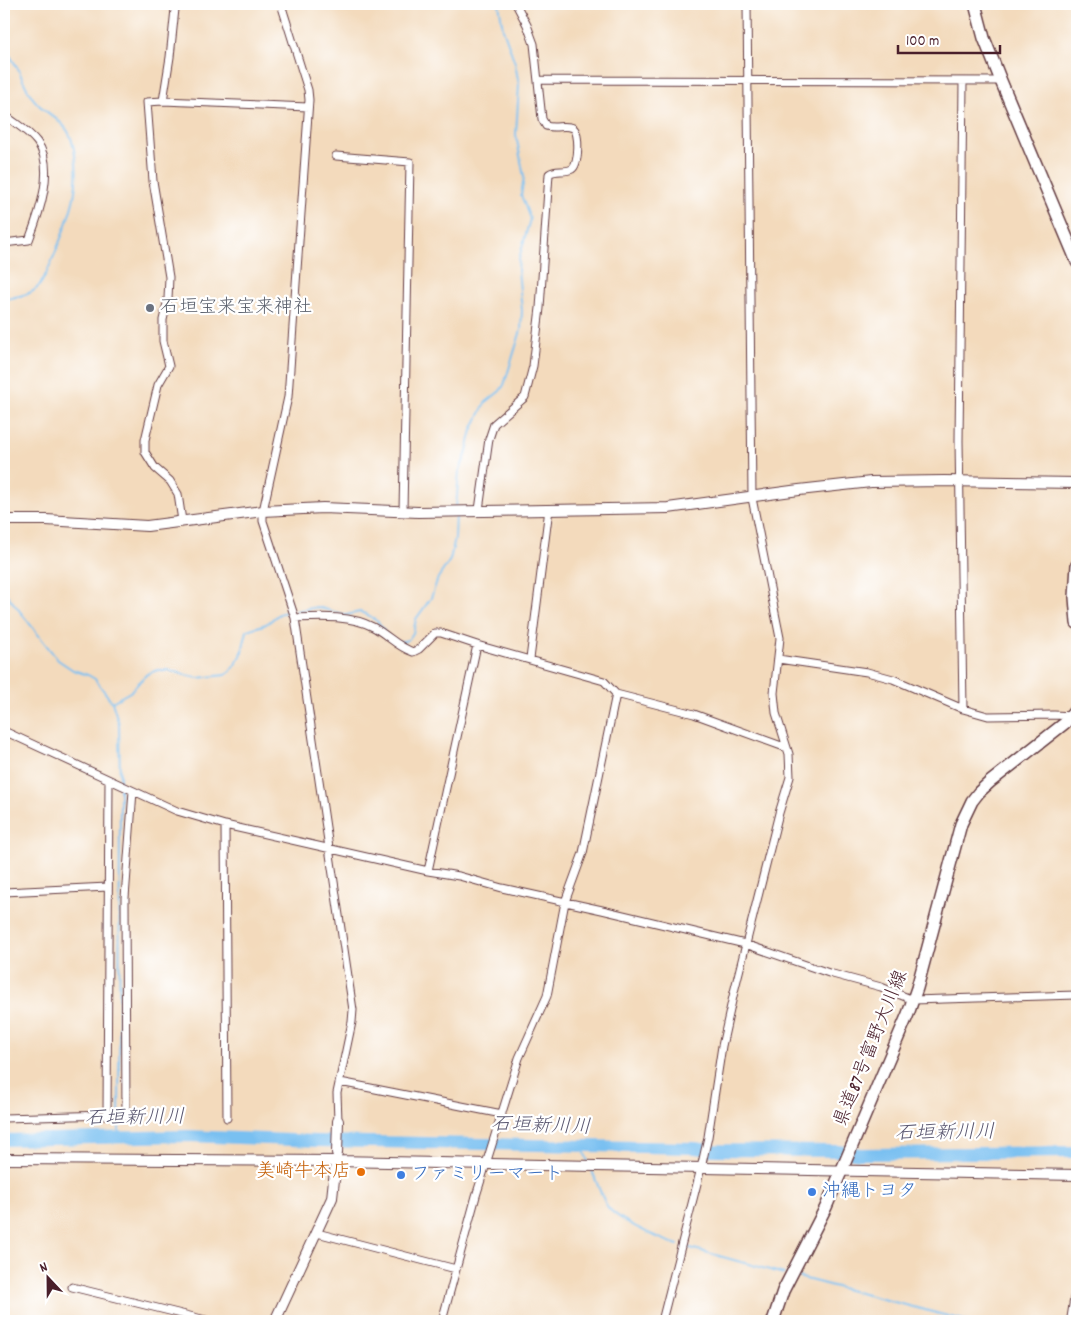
<svg xmlns="http://www.w3.org/2000/svg" width="1081" height="1325" font-family="Dekko,'Klee One',sans-serif">
<rect width="100%" height="100%" fill="#fff"/>
<filter id="ink" filterUnits="userSpaceOnUse"><feTurbulence type="fractalNoise" baseFrequency=".02" numOctaves="2"/><feDisplacementMap in="SourceGraphic" scale="10" xChannelSelector="R" yChannelSelector="G"/><feConvolveMatrix kernelMatrix="1 2 1 2 8 2 1 2 1" color-interpolation-filters="sRGB"/></filter>
<filter id="wash" filterUnits="userSpaceOnUse"><feTurbulence type="fractalNoise" baseFrequency=".0096" numOctaves="4" result="noise"/><feDisplacementMap in="SourceGraphic" scale="20" xChannelSelector="R" yChannelSelector="G"/><feGaussianBlur stdDeviation="1.12" result="paint"/><feColorMatrix in="noise" values="0 0 0 0 0 0 0 0 0 0 0 0 0 0 0 0 0 1.4 0 .05"/><feComposite in="paint" operator="in"/></filter>
<g filter="url(#wash)">
<rect width="100%" height="100%" fill="#f3dabc"/>
<g fill="none" stroke-linecap="round" stroke-linejoin="round">
<path stroke="#79c0f1" stroke-width="2" d="M4 48C9 54 13 60 17 67 23 79 27 93 37 103 49 116 65 121 71 138 85 182 70 216 54 256 49 266 45 281 36 289 28 296 14 297 4 299
M456 507 459 472 466 455 472 430 485 403 500 391 504 385 521 330 522 311 518 270 519 259 530 219 521 195 524 177 516 135 519 85 515 63 503 29 499 4
M4 591 58 660 73 670 88 675 95 679 112 702 119 724 120 782
M296 611 317 607 346 615 360 612 368 615 378 622 384 631
M399 642 408 640 413 633 416 619 431 598 438 578 450 560 455 538 456 514
M112 702 130 692 147 674 158 670H167L198 678 225 675 230 672 241 656 247 631C253 627 260 627 266 624 278 617 275 612 291 612
M119 1138 120 787
M582 1145 588 1162
M592 1171C597 1182 601 1196 607 1206 616 1220 662 1240 678 1245
M683 1246 784 1274
M798 1277 967 1321"/>
<path stroke="#79c0f1" stroke-width="12" d="M4 1140 187 1136 317 1141 695 1148 710 1150 838 1151 861 1154 1077 1152"/>
</g>
</g>
<g filter="url(#ink)">
<g fill="none" stroke-linecap="round" stroke-linejoin="round">
<g stroke="#633b41" stroke-width="9">
<path id="street" d="M281 4 308 90 309 100 288 397 263 511V521L295 618 353 1010 352 1022 337 1093 338 1121
M539 80 1001 81
M163 101 170 57 175 9 172 4
M4 114C14 123 28 130 37 142 56 167 39 214 29 240L4 243
M336 156 410 162 403 511
M479 510 489 439 494 424 525 397 533 366 540 308 549 174C556 169 564 173 572 169 579 165 580 132 573 128 566 124 554 129 546 126L542 119 534 44 527 25 516 4
M182 521 178 494 170 481 155 468 145 452V440L158 385 169 366 163 341V320L168 299 169 277 153 181 147 102 163 101 308 107
M295 618C320 617 350 615 373 627 388 635 396 646 413 652L419 649 435 633H441L477 645 604 681 616 694 694 714 787 748
M530 659 549 509
M778 659 867 672 893 679 963 709 988 716 1054 715 1072 716
M963 709 959 441 963 82
M4 731 177 811 225 825 428 871 459 876 502 888 602 910 745 944 829 973 881 987 913 1000 1077 995
M225 825 227 1118
M428 871 477 645
M4 892 108 887
M340 1082 502 1114
M126 1117 125 898 133 791
M4 1118 107 1115 109 780
M317 1233 456 1269
M72 1287 210 1321
M442 1321 476 1196 519 1058 547 996 565 902 583 853 616 694
M662 1321 701 1168 708 1137 722 1046 734 992 779 813 790 777 789 754 776 713 774 693 780 638 752 498 747 4"/>
</g>
<g stroke="#633b41" stroke-width="12">
<path id="secondary" d="M4 520H46L147 526 263 511 323 508 418 512 668 508 799 490 871 482 944 481 1077 483
M337 1153 338 1121
M4 1159 336 1161 1077 1175
M275 1321 332 1198 336 1161
M1072 1321 1077 1289"/>
</g>
<g stroke="#633b41" stroke-width="14">
<path id="primary" d="M975 4 984 38 1001 81 1077 262
M1077 565 1075 597 1077 623
M773 1321 783 1291 826 1207 908 1014 917 988 961 824 972 801 979 792 990 782 1065 723 1077 708"/>
</g>
<use href="#street" stroke="#fff" stroke-width="7"/>
<use href="#secondary" stroke="#fff" stroke-width="10"/>
<use href="#primary" stroke="#fff" stroke-width="11"/>
</g>
</g>
<circle fill="#6b7280" stroke="#fff" stroke-width="2" cx="150" cy="308" r="5"/>
<circle fill="#e8710a" stroke="#fff" stroke-width="2" cx="361" cy="1172" r="5"/>
<g fill="#3f7fe0" stroke="#fff" stroke-width="2">
<circle cx="401" cy="1175" r="5"/>
<circle cx="812" cy="1192" r="5"/>
</g>
<g text-anchor="middle" dominant-baseline="central" stroke-width="4.5" stroke-linejoin="round" paint-order="stroke">
<g font-size="19" fill="#5b616d" stroke="#fff" text-anchor="start">
<text x="160" y="308">石垣宝来宝来神社</text>
</g>
<g font-size="19" fill="#4a1f2b" stroke="#fff">
<text transform="translate(872 1049) rotate(-68)">県道87号富野大川線</text>
</g>
<g font-size="19" fill="#c56008" stroke="#fff" text-anchor="end">
<text x="351" y="1172">美崎牛本店</text>
</g>
<g font-size="19" fill="#366cbe" stroke="#fff" text-anchor="start">
<text x="411" y="1175">ファミリーマート</text>
<text x="822" y="1192">沖縄トヨタ</text>
</g>
<g font-size="20" font-style="italic" fill="#5a5770" stroke="#fff">
<text transform="translate(135 1119) rotate(-1)">石垣新川川</text>
<text transform="translate(541 1127) rotate(2)">石垣新川川</text>
<text transform="translate(945 1134) rotate(-1)">石垣新川川</text>
</g>
</g>
<rect width="1081" height="1325" fill="none" stroke="#fff" stroke-width="20"/>
<g transform="translate(48 1278) rotate(338)" stroke="#ffffff" stroke-width="4" paint-order="stroke">
<path d="M0-4L9 19L0 12L-9 19Z" fill="#4a1f2b"/>
<text y="-8" font-size="14" font-weight="bold" text-anchor="middle" fill="#4a1f2b">N</text>
</g>
<path d="M898 45v8h102v-8" fill="none" stroke="#4a1f2b" stroke-width="2.5"/>
<text x="906" y="45" font-size="15" fill="#4a1f2b" stroke="#ffffff" stroke-width="4" paint-order="stroke">100 m</text>
</svg>
